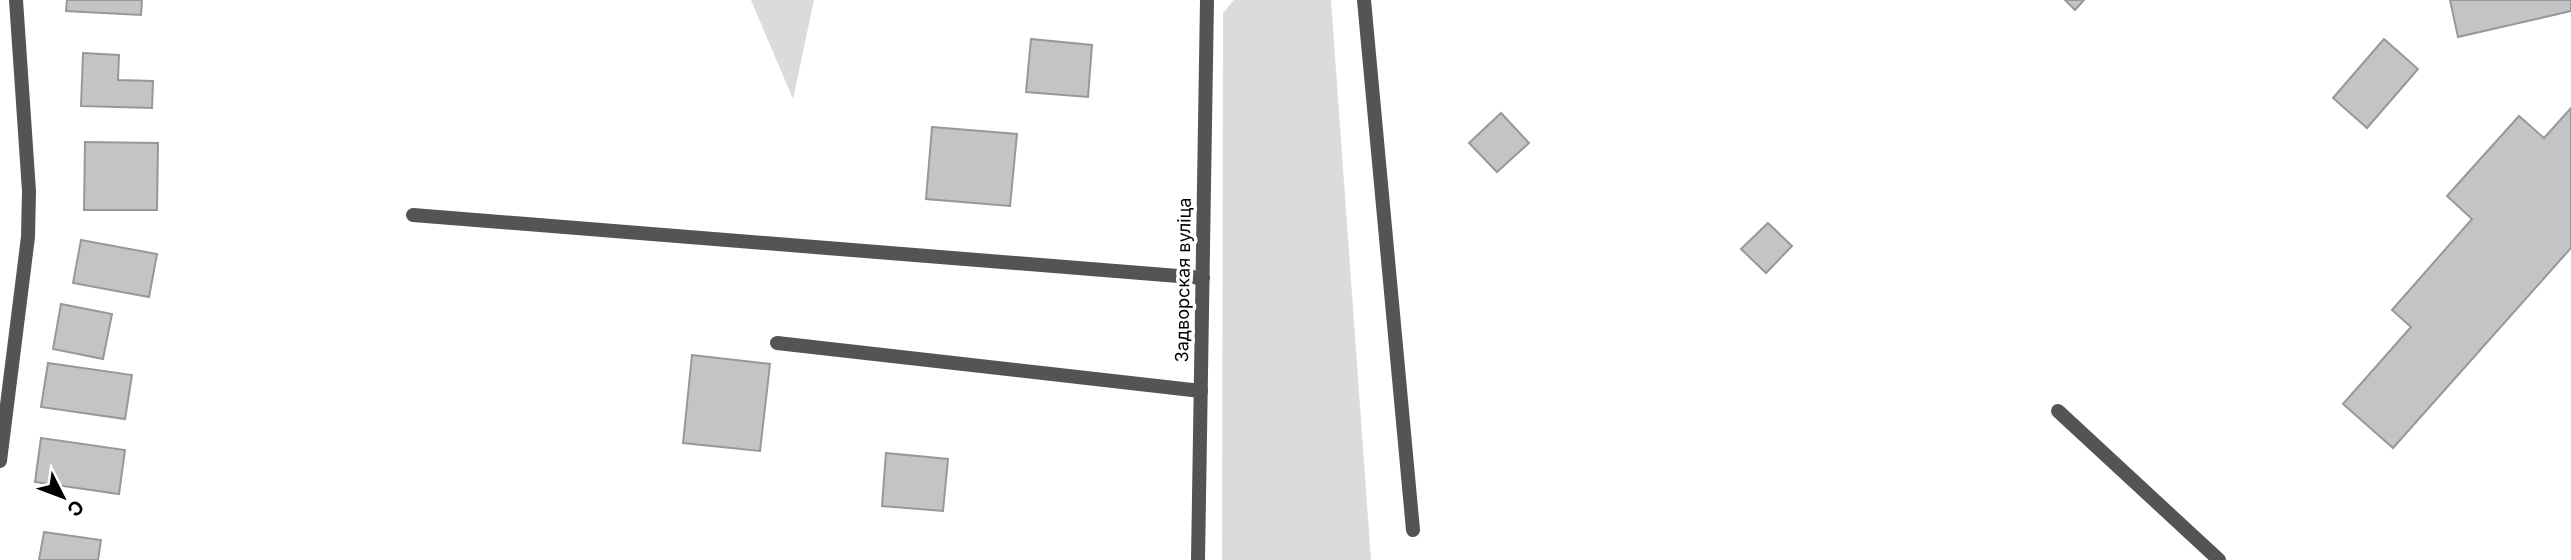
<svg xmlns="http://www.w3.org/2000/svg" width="2571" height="560" font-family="Inter,sans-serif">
<rect width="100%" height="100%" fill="#fff"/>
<path fill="#dbdbdb" d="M751 0H814L793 99Z
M1234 0H1331L1371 560H1222L1223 13Z"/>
<path fill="#c4c4c4" stroke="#989898" stroke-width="2" d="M67 0H142L141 15 66 11Z
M2065 0H2084L2075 10Z
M2450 0H2571V11L2458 37Z
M1031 39 1092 45 1088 97 1026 92Z
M2384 39 2418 69 2367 128 2333 98Z
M83 53 119 55 118 80 153 81 152 108 81 106Z
M2571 108V248L2393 448 2343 404 2411 327 2392 310 2472 219 2447 196 2519 116 2544 138Z
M1501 113 1529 143 1497 172 1469 143Z
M932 127 1017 134 1010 206 926 199Z
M85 142 158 143 157 210H84Z
M1768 223 1792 246 1766 273 1741 249Z
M81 240 157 254 149 297 73 283Z
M61 304 112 314 103 359 53 349Z
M692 355 770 364 760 451 683 443Z
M48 363 132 375 125 419 41 407Z
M41 438 125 450 119 494 35 482Z
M886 453 948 459 943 511 882 506Z
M44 532 101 540 98 560H39Z"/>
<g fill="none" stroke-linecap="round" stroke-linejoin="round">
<path stroke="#545454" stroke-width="14" d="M1364 0 1413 530
M413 215 1203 278
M777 343 1201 391
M2058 411 2219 560"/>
<path stroke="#545454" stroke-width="14" d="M0 461 28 237 29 191 16 0
M1198 560 1207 0"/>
</g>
<g text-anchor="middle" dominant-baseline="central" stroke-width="7" stroke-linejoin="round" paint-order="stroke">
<g font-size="18" fill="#000" stroke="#fff">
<text transform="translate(1183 280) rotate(-89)">Задворская вуліца</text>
</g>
</g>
<g transform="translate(63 497) rotate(132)" stroke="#ffffff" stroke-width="5" paint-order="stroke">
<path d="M0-5L12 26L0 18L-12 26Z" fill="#000000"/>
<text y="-10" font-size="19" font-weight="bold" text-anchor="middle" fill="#000000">С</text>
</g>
</svg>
